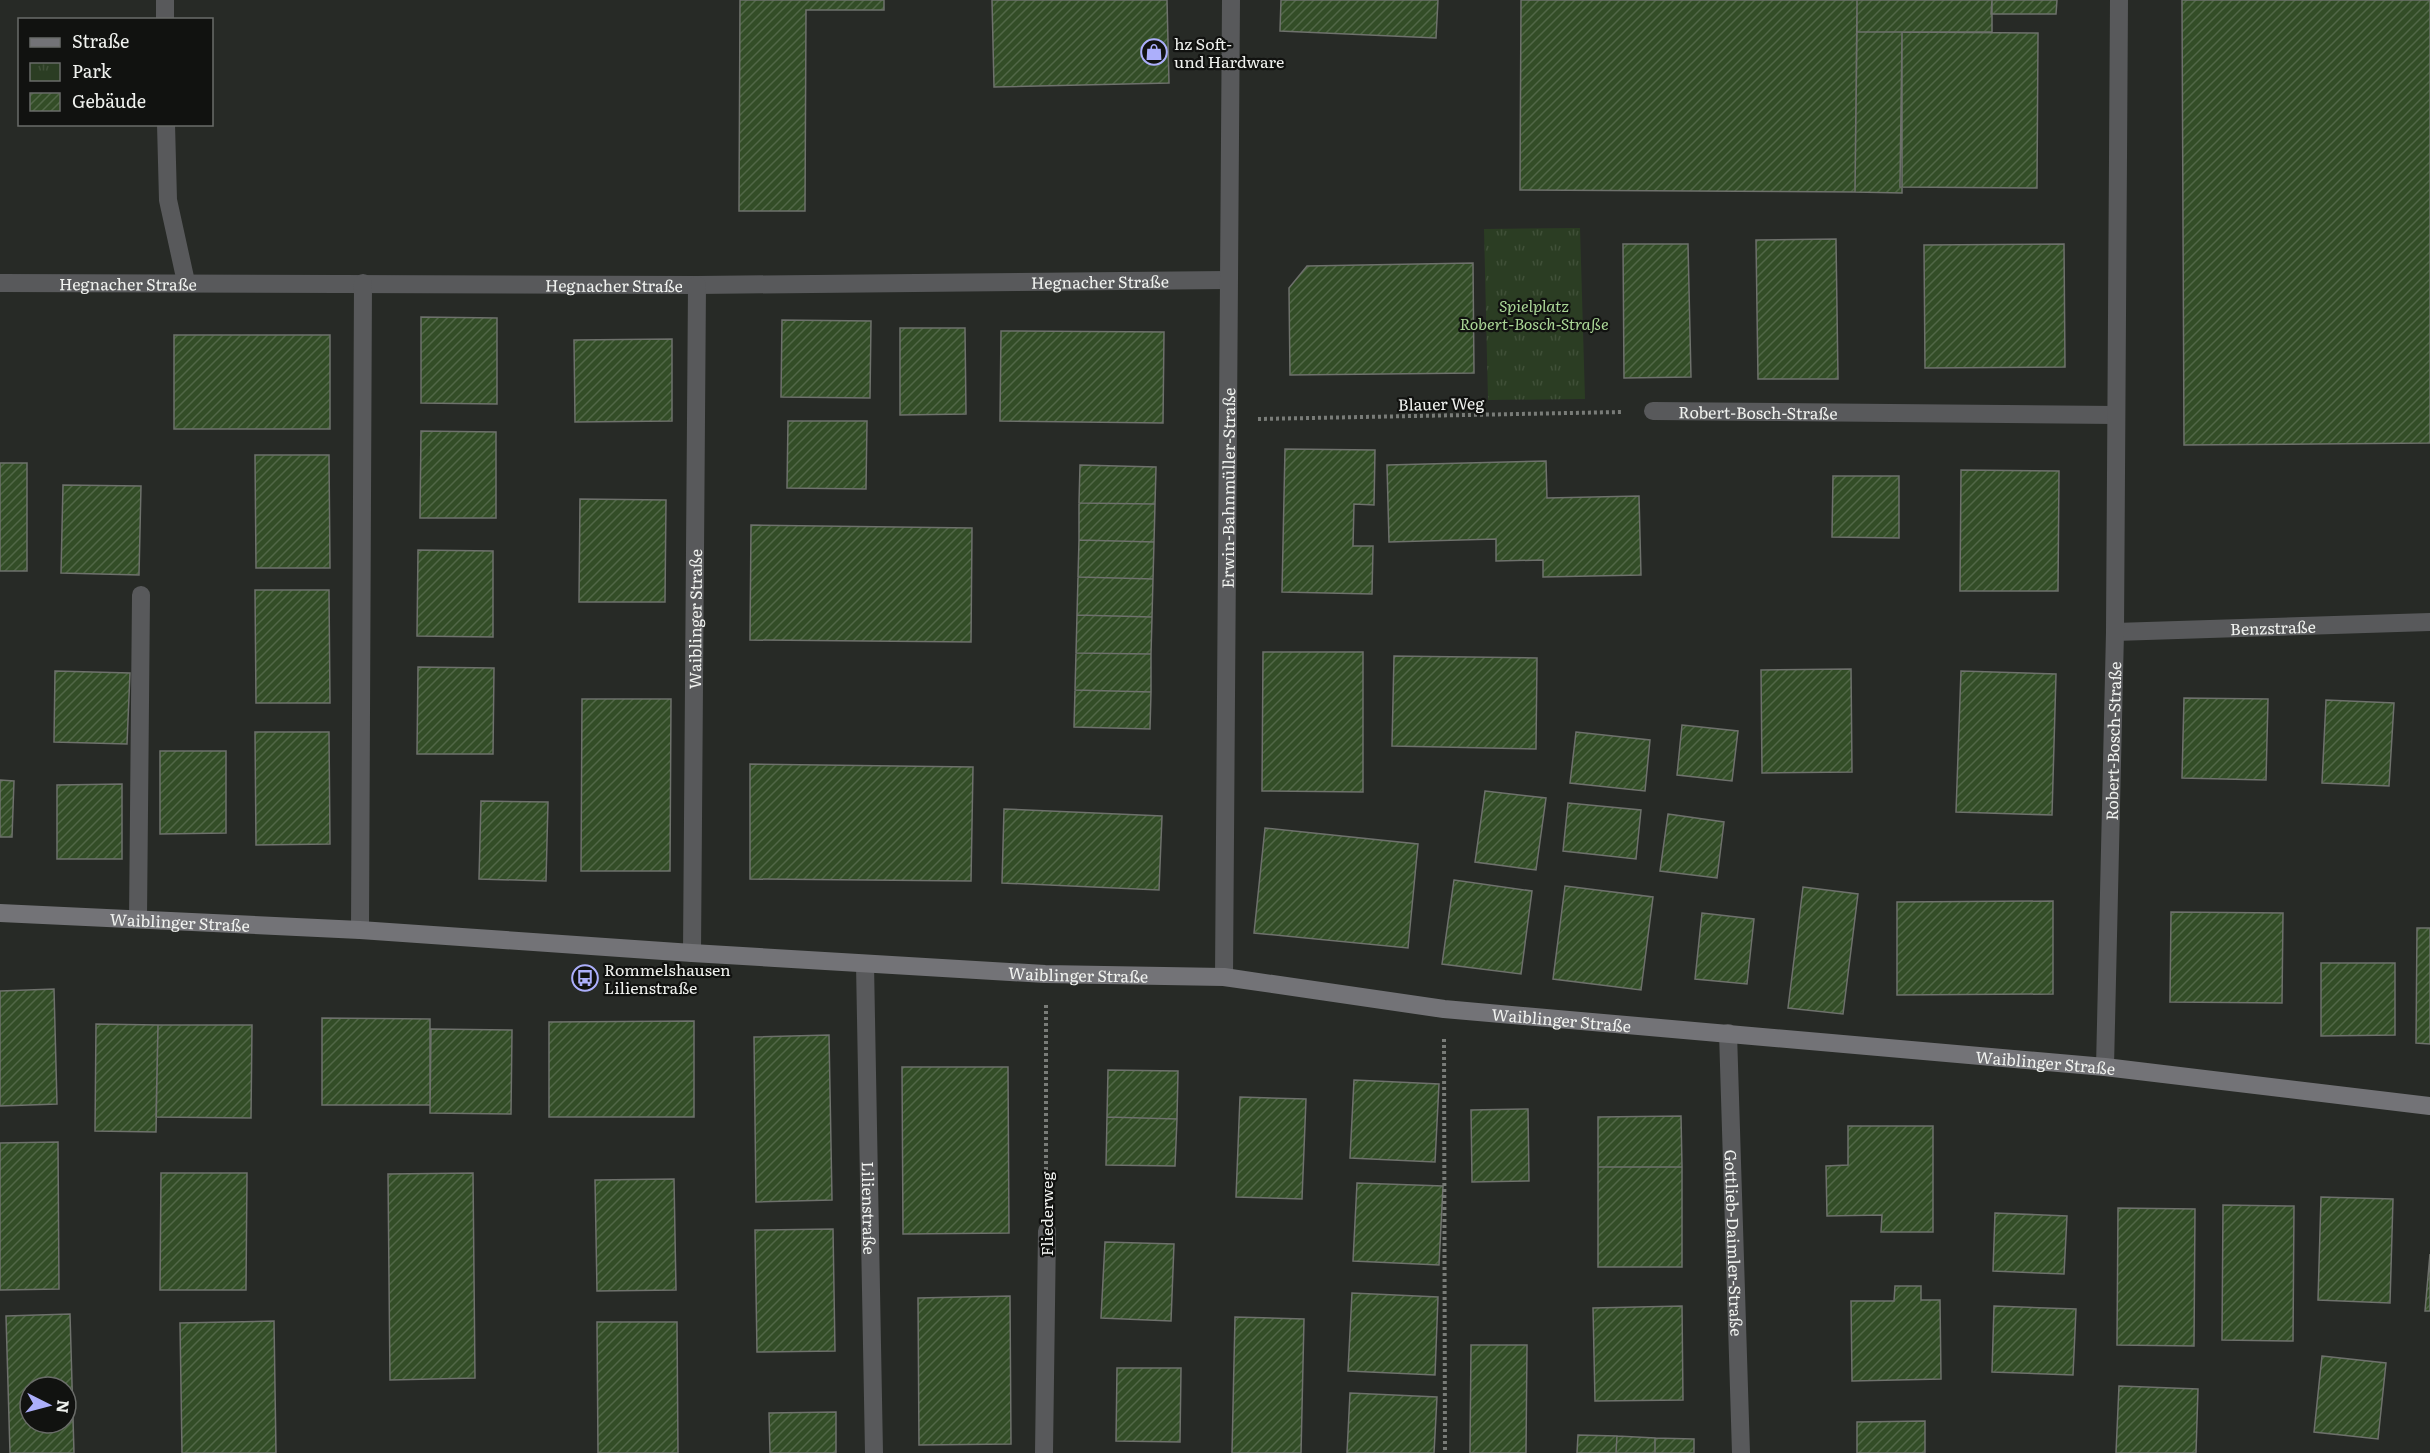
<svg xmlns="http://www.w3.org/2000/svg" width="2430" height="1453" font-family="Literata,serif">
<defs>
<pattern id="park-tufts" width="24" height="20" patternUnits="userSpaceOnUse" patternTransform="scale(1.5)"><rect width="24" height="20" fill="#2b3d23"/><path d="M3 7l-1-3M5 7V3M7 7l1-3M15 17l-1-3M17 17v-4M19 17l1-3" fill="none" stroke="#405038"/></pattern>
<pattern id="building-hatch" width="6" height="6" patternUnits="userSpaceOnUse" patternTransform="scale(1.5)"><rect width="6" height="6" fill="#334d27"/><path d="M-1 1l2-2M0 6l6-6M5 7l2-2" fill="none" stroke="#516747"/></pattern>
</defs>
<rect width="100%" height="100%" fill="#272a26"/>
<path fill="url(#park-tufts)" d="M1580 228 1585 399 1488 400 1484 229Z"/>
<path fill="url(#building-hatch)" stroke="#6e716c" stroke-width="1.5" fill-rule="evenodd" d="M740 0H884V10H806L805 211H739Z
M992 0H1167L1169 83 994 87Z
M1281 0H1438L1436 38 1280 31Z
M1521 0H1857L1855 192 1520 190Z
M1857 0H1992V32H1857Z
M1992 0H2057L2056 14H1991Z
M2182 0H2430V443L2184 445Z
M1857 32H1902V193L1855 192Z
M1902 32 2038 33 2037 188 1900 187Z
M1836 239 1838 379H1758L1756 240Z
M1623 244H1688L1691 377 1624 378Z
M2064 244 2065 367 1925 368 1924 245Z
M1473 263 1474 373 1290 375 1289 288 1307 266Z
M421 317 497 318V404L421 403Z
M782 320 871 321 870 398 781 397Z
M900 328H965L966 414 900 415Z
M1001 331 1164 332 1163 423 1000 421Z
M174 335H330V429H174Z
M672 339V421L575 422 574 340Z
M788 421H867L866 489 787 488Z
M421 431 496 432V518H420Z
M1285 449 1375 450 1374 505 1354 504 1353 546H1373L1372 594 1282 592Z
M255 455H329L330 568H256Z
M1546 461 1547 498 1639 496 1641 575 1543 577V560L1496 561V539L1389 542 1387 465Z
M0 463H27V571H0Z
M1080 465 1156 467 1155 504 1079 503Z
M1961 470 2059 471 2058 591H1960Z
M1833 476H1899V538L1832 537Z
M63 485 141 486 139 575 61 573Z
M580 499 666 500 665 602H579Z
M1079 503 1155 504 1154 542 1079 540Z
M751 525 972 528 971 642 750 640Z
M1079 540 1154 542 1153 579 1078 577Z
M418 550 493 551V637L417 636Z
M1078 577 1153 579 1152 617 1077 615Z
M255 590H329L330 703H256Z
M1077 615 1152 617 1151 654 1076 653Z
M1263 652H1363V792L1262 791Z
M1076 653 1151 654V692L1075 690Z
M1394 656 1537 658 1536 749 1392 746Z
M418 667 494 668 493 754H417Z
M1851 669 1852 772 1762 773 1761 670Z
M55 671 130 673 127 744 54 742Z
M1961 671 2056 674 2052 815 1956 812Z
M1075 690 1151 692 1150 729 1074 727Z
M2184 698 2268 699 2266 780 2182 778Z
M582 699H671L670 871H581Z
M2326 700 2394 703 2389 786 2322 783Z
M1682 725 1738 731 1732 781 1677 775Z
M255 732H329L330 844 256 845Z
M1576 732 1650 740 1645 791 1570 783Z
M160 751H226V833L160 834Z
M750 764 973 767 971 881 750 879Z
M0 780 14 781 12 837H0Z
M122 784V859H57V785Z
M1485 791 1546 798 1536 870 1475 862Z
M481 801 548 802 546 881 479 879Z
M1568 803 1641 810 1636 859 1563 851Z
M1004 809 1162 816 1159 890 1002 883Z
M1668 814 1724 822 1717 878 1660 871Z
M1265 828 1418 844 1408 948 1254 933Z
M1454 880 1532 891 1521 974 1442 964Z
M1565 886 1653 897 1641 990 1553 979Z
M1803 887 1858 894 1843 1014 1788 1008Z
M2053 901V994L1897 995V902Z
M2171 912 2283 913 2282 1003 2170 1002Z
M1702 913 1754 919 1747 984 1695 979Z
M2417 928H2430V1044L2416 1043Z
M2321 963H2395V1035L2321 1036Z
M54 989 57 1104 0 1106V991Z
M322 1018 430 1019V1105H322Z
M694 1021V1117H549V1022Z
M96 1024 158 1025 156 1132 95 1131Z
M158 1025H252L251 1118 156 1117Z
M431 1029 512 1030 511 1114 430 1113Z
M829 1035 832 1200 756 1202 754 1037Z
M902 1067H1008L1009 1233 903 1234Z
M1108 1070 1178 1071 1177 1119 1107 1117Z
M1354 1080 1439 1084 1435 1162 1350 1158Z
M1240 1097 1306 1099 1302 1199 1236 1197Z
M1528 1109 1529 1181 1472 1182 1471 1110Z
M1681 1116 1682 1167H1598V1117Z
M1107 1117 1177 1119 1175 1166 1106 1165Z
M1848 1126H1933V1232H1881L1882 1215 1827 1216 1826 1166 1848 1165Z
M58 1142 59 1289 0 1290V1143Z
M1598 1167H1682V1267H1598Z
M161 1173H247L246 1290H160Z
M473 1173 475 1378 390 1380 388 1174Z
M674 1179 676 1290 597 1291 595 1180Z
M1357 1183 1443 1186 1439 1265 1353 1261Z
M2321 1197 2393 1199 2390 1303 2318 1300Z
M2223 1205 2294 1206 2293 1341 2222 1340Z
M2118 1208 2195 1209 2194 1346 2117 1345Z
M1995 1213 2067 1216 2064 1274 1993 1271Z
M833 1229 835 1351 757 1352 755 1230Z
M1105 1242 1174 1244 1171 1321 1101 1318Z
M2430 1254V1311H2425Z
M1895 1286H1921V1300H1940L1941 1379 1852 1381 1851 1301H1894Z
M1352 1293 1438 1297 1435 1375 1348 1371Z
M1010 1296 1011 1444 919 1445 918 1298Z
M1682 1306 1683 1400 1595 1401 1593 1308Z
M1994 1306 2076 1309 2073 1375 1992 1372Z
M70 1314 74 1453H10L6 1316ZM30 1387H66V1423H30Z
M1235 1317 1304 1319 1301 1453H1232Z
M274 1321 276 1453H182L180 1323Z
M597 1322H677L678 1453H598Z
M1471 1345H1527L1526 1453H1470Z
M2322 1356 2386 1363 2378 1439 2314 1432Z
M1117 1368H1181L1180 1442 1116 1441Z
M2119 1386 2198 1389 2196 1453H2116Z
M1350 1393 1437 1397 1434 1453H1347Z
M836 1412V1453H770L769 1413Z
M1925 1421V1453H1857V1422Z
M1578 1435 1617 1436 1616 1453H1577Z
M1617 1436 1655 1438V1453H1616Z
M1655 1438 1694 1439V1453H1655Z"/>
<g fill="none" stroke-linecap="round" stroke-linejoin="round">
<path stroke="#797c78" stroke-width="4" stroke-dasharray="3 3" stroke-linecap="butt" d="M1258 419 1622 412
M1046 1005V1202
M1444 1039 1445 1453"/>
<path stroke="#58595b" stroke-width="18" d="M165 20V0
M166 124 168 200 186 282
M138 919 141 595"/>
<g stroke="#58595b" stroke-width="18">
<path id="s1" d="M0 283 697 285 1227 280"/>
<path id="s2" d="M1653 411 2116 415"/>
<path id="s3" d="M2115 632 2430 622"/>
<path d="M360 930 363 283"/>
<path id="s4" d="M692 953 697 285"/>
<path id="s5" d="M865 964 874 1453"/>
<path id="s6" d="M1224 977 1231 0"/>
<path id="s7" d="M1728 1033 1741 1453"/>
<path id="s8" d="M2105 1067 2115 632 2119 0"/>
<path d="M1044 1453 1047 1231"/>
</g>
<path stroke="#737377" stroke-width="18" id="s9" d="M0 913 360 930 692 953 1045 974 1224 977 1444 1009 2105 1067 2430 1106"/>
</g>
<defs>
<g id="shop-ring" transform="scale(1.35)"><circle r="9.5" fill="#111210" stroke="#acaffb" stroke-width="1.5"/><path d="M-5-2.5h2.3a2.7 3.5 0 0 1 5.4 0H5L5.5 6h-11ZM-1.5-2.5h3a1.5 2.3 0 0 0-3 0Z" fill="#acaffb"/></g>
<g id="bus-ring" transform="scale(1.35)"><circle r="9.5" fill="#111210" stroke="#acaffb" stroke-width="1.5"/><path d="M-5-6H5V4H4V6H2V4H-2V6H-4V4H-5ZM-3.5-4V0h7V-4ZM-3.5 1.2v1.5H-2V1.2ZM2 1.2v1.5H3.5V1.2Z" fill="#acaffb"/></g>
</defs>
<g fill-rule="evenodd">
<use href="#shop-ring" x="1154" y="52"/>
<use href="#bus-ring" x="585" y="978"/>
</g>
<g text-anchor="middle" dominant-baseline="central" stroke-width="4.5" stroke-linejoin="round" paint-order="stroke">
<g font-size="16" fill="#f0f2ef" stroke="#111210" text-anchor="start">
<text x="1174" y="43">hz Soft-<tspan x="1174" dy="18">und Hardware</tspan></text>
<text x="604" y="969">Rommelshausen<tspan x="604" dy="18">Lilienstraße</tspan></text>
</g>
<g font-size="16" fill="#f0f2ef" stroke="#111210">
<text stroke="none"><textPath href="#s1" startOffset="1100">Hegnacher Straße</textPath></text>
<text stroke="none"><textPath href="#s1" startOffset="128">Hegnacher Straße</textPath></text>
<text stroke="none"><textPath href="#s1" startOffset="614">Hegnacher Straße</textPath></text>
<text transform="translate(1441 403) rotate(-1)">Blauer Weg</text>
<text stroke="none"><textPath href="#s2" startOffset="105">Robert-Bosch-Straße</textPath></text>
<text stroke="none"><textPath href="#s6" startOffset="489">Erwin-Bahnmüller-Straße</textPath></text>
<text stroke="none"><textPath href="#s4" startOffset="334">Waiblinger Straße</textPath></text>
<text stroke="none"><textPath href="#s3" startOffset="158">Benzstraße</textPath></text>
<text stroke="none"><textPath href="#s8" startOffset="326">Robert-Bosch-Straße</textPath></text>
<text stroke="none"><textPath href="#s9" startOffset="180">Waiblinger Straße</textPath></text>
<text stroke="none"><textPath href="#s9" startOffset="1080">Waiblinger Straße</textPath></text>
<text stroke="none"><textPath href="#s9" startOffset="1566">Waiblinger Straße</textPath></text>
<text stroke="none"><textPath href="#s9" startOffset="2052">Waiblinger Straße</textPath></text>
<text stroke="none"><textPath href="#s5" startOffset="244">Lilienstraße</textPath></text>
<text transform="translate(1046 1214) rotate(-90)">Fliederweg</text>
<text stroke="none"><textPath href="#s7" startOffset="210">Gottlieb-Daimler-Straße</textPath></text>
</g>
<g font-size="16" font-style="italic" fill="#abd797" stroke="#111210">
<text x="1534" y="305">Spielplatz<tspan x="1534" dy="18">Robert-Bosch-Straße</tspan></text>
</g>
</g>
<rect x="18" y="18" width="195" height="108" fill="#111210" stroke="#6a6c69" stroke-width="1.5"/>
<rect x="30" y="38" width="30" height="9" fill="#737377" stroke="#6a6c69" stroke-width="1.5"/>
<text x="72" y="48" font-size="18" fill="#f0f2ef">Straße</text>
<rect x="30" y="63" width="30" height="18" fill="url(#park-tufts)" stroke="#6a6c69" stroke-width="1.5"/>
<text x="72" y="78" font-size="18" fill="#f0f2ef">Park</text>
<rect x="30" y="93" width="30" height="18" fill="url(#building-hatch)" stroke="#6a6c69" stroke-width="1.5"/>
<text x="72" y="108" font-size="18" fill="#f0f2ef">Gebäude</text>
<g transform="translate(48 1405) rotate(96)"><circle r="28" fill="#111210" stroke="#6a6c69" stroke-width="1.5"/>
<path d="M0-4.5L10 22L0 15L-10 22Z" fill="#acaffb"/>
<text y="-9" font-size="16" font-weight="bold" text-anchor="middle" fill="#f0f2ef">N</text>
</g>
</svg>
